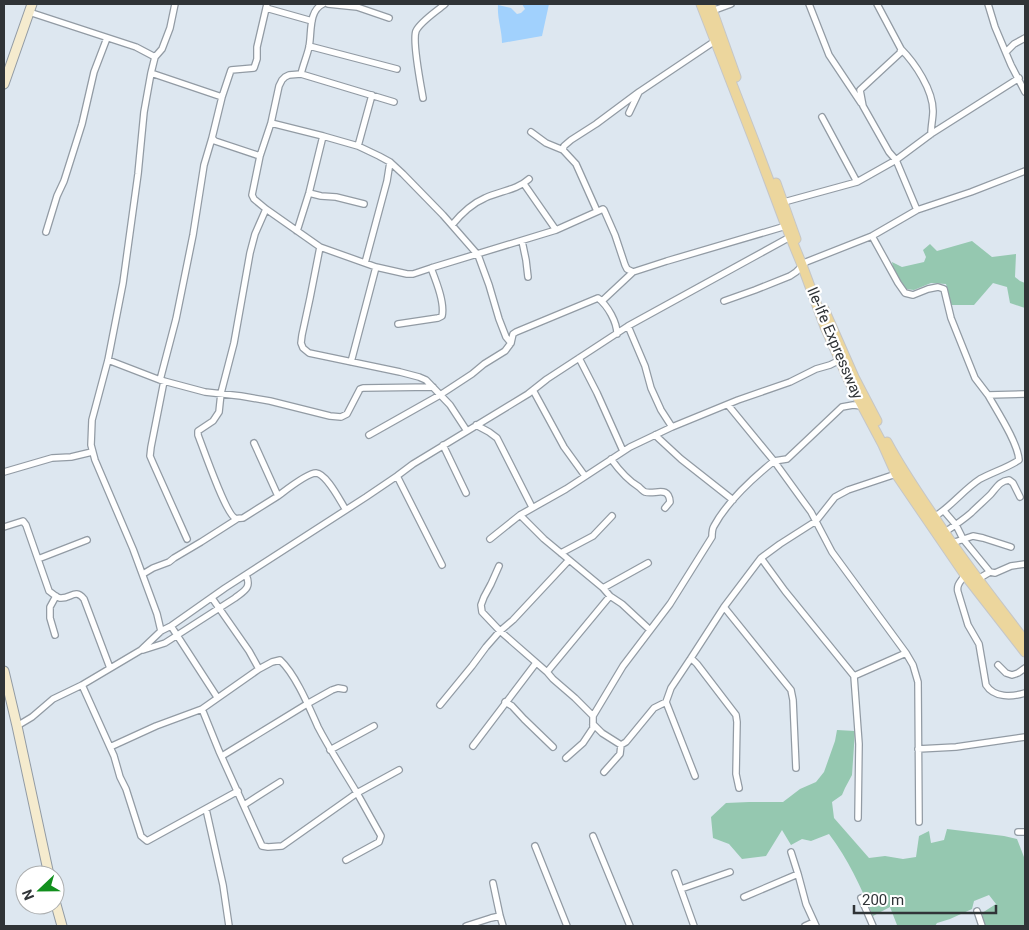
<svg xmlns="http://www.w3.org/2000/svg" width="1029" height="930" font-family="Roboto,sans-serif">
<rect width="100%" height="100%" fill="#dde7f0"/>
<path fill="#95c8b0" d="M972 241 992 257 1016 254 1015 277 1020 281 1025 283V308L1010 303 1007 287 993 283 974 305H951L946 284 931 283 914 290 905 289 894 273 892 262 902 267 924 262 926 257 923 250 930 244 937 251Z
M837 730 855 731 852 775 845 788 842 795 832 802 834 818 869 858 885 856 903 859 916 857 919 836 929 831 931 843 944 840 947 829 1004 836 1017 839 1024 857H1025V926H985L982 913 996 904 989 895 974 901 972 909 950 919 937 923 935 926H894L897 925 890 907 873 916C861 887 848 859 829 834L811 841 802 839 791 845 782 830 766 856 742 859 729 844 713 838 711 817 726 803 749 802H783L800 789 816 782 824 772 835 741Z"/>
<path fill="#a1d1fd" d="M522 4H549L542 36 502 43C502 30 497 18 498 5L511 8 517 14 521 13 525 9Z"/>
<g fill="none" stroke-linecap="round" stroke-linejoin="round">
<g stroke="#929ba4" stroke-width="8">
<path id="minor" d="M328 4 357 7 389 18
M809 4 829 55 861 103
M877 4 901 49 900 53 860 90 863 106 889 152 896 160 917 210
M988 4 995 27 1011 65 1025 92
M266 8 312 21
M712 11 731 4
M29 12 136 47 155 57
M309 46 397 69
M901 49C915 63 933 90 933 111 933 118 931 126 931 134
M1006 52 1014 44 1025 38
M151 73 222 97 212 138 215 141 260 156
M301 74C303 65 307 56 309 47 312 33 308 11 323 4
M222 97 231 70 254 68 257 59V47L267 4
M423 98C421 86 412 41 416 31 420 22 437 11 445 4
M394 102 301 74 289 75 285 77 282 80 279 86 271 123 260 156 252 195 254 199 266 209 320 247 376 267 407 274H413L431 268 556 230 603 209 604 210 615 235 625 265 627 269 633 272 667 261 786 226
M629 113 639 92 715 41
M822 117 857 182
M271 123 323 136 358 146 379 156 390 162 403 174 443 215 478 255 489 285 499 319 506 337 511 343 505 351 484 364 472 374 440 395 369 435
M531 132 546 143 563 150
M358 146 372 95
M524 184 556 230
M309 193 321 196 336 197 364 204
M784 202 857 182 896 160 931 134 1019 78
M597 211 576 164 563 150 564 146 571 140 596 124 639 92
M452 225C461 214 471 204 485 198 500 191 517 190 529 179
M297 231 309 193 323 136
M46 232 57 196 64 181 82 124 94 72 107 38
M872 236 898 283 905 293 913 295 928 289 938 287 944 289 951 318 975 378 988 395 1025 394
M522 241 526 260 528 277
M320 247 310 298 302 335 301 343 303 348 309 353 400 372 419 377 426 380 450 405 467 431
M365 263 387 181 390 162
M602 301 633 272
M724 301 755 290 790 276 796 272 806 262 872 236 917 210 971 192 1025 171
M398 324 438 318 442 316C445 303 436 281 431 268
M628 326 645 366 651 388 661 410 672 427
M511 343 513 334 516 332 598 298C608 306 617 322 617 334
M579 358 597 393 623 451
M108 360 160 380 205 392 241 396 270 401 330 416 341 417 347 414 360 389 363 388 433 387
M351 362 376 267
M160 380 176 319 193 235 204 165 212 138
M164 381 151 447 150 456 153 463 187 539
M533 390 564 447 585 476
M728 405 774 461 787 459 842 407 853 405 862 406
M476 425 489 432 497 438 532 507
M655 435 681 459 733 500
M254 443 278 496 243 518C239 518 238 519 235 518 226 514 203 448 198 435V431L213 421 219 412 221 393 234 343 250 253 255 234 266 209
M443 445 466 493
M611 459C619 470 627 480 639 487 641 489 643 491 645 492 655 495 669 485 670 502L665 508
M4 472 52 458 71 457 92 452
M397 476 442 565
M278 496C286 490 307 473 316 473 327 474 340 501 346 510
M944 511 956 525 963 539 990 572
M520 515 544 539 603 588 610 596 622 604 650 630
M934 517C951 507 963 490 980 479 993 472 1007 468 1019 460 1018 443 997 411 988 395
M4 527 23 521 26 525 49 591C52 593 56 597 60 598 71 599 75 588 84 599L110 668
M945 532C954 526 963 520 971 513 977 507 985 500 991 494 997 487 1000 481 1009 480L1013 483 1020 497
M490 539 520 515 566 489 630 447 672 427 738 400 790 382 816 369 830 365 840 360
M952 543 973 536 983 538 1011 547
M561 553 593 536 612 516
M761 558 785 591 854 676 859 744 858 818
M38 559 87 540
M499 566 491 584 484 597 481 605 482 612 500 631 547 672
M143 574 153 568 169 562 174 558 201 542 237 519
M965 575C961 581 956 585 958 592L968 625 979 644 986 685C994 698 1012 697 1025 693
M978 579 990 572 995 573 1011 566 1025 564
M603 588 648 563
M212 598 249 651 259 669
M724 607 791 690 793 700 796 768
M171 626 217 697
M161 631 157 614 133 549 95 460 91 445 92 420 108 360 123 283 138 174 144 112 151 73 155 57 162 49 170 28 175 4
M55 635 50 618V607L56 596
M143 650 165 643 235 598C244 591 252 588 246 575
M691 658 697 664 736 715 737 722 736 774 739 788
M998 665 1006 673 1012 675 1018 673 1025 668
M854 676 906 653
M82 685 114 756 120 777 126 789 141 836 147 841 238 791
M505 702 512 706 524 719 553 747
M440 705 472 666 486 647 500 631 513 620 569 560
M202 709 259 669 272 662 280 660C296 675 309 707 318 727 330 750 344 771 357 793L399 770
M593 716 575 698 553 679 547 672 610 596
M593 724 602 733 621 745 626 742 654 708 666 702
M17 726 32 717 53 699 82 685 141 650 161 631 171 626 225 588 366 497 397 476 413 464 528 394 547 379 628 326 790 237
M473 746 536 663
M110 747 156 726 202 709 219 751 262 846 268 847 282 846 357 793 381 836 379 842 346 860
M918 749 956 747 1025 737
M330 750 374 726
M222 756 307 704 332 690 338 688 344 689
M566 758 583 743 593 728V716L623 666 670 604 712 537C712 533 712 529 714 526 727 502 753 478 774 461L811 512 832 552 906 653 913 665 918 682 919 822
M604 772 620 754 621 745
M695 776 666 702 671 688 691 658 724 607 761 558 780 544 816 521 835 497 848 490 896 474
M244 805 280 782
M206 809 223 885 229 926
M1018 832H1025
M593 836 630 926
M535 846 567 926
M791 852 798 874 806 904 816 926
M675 873 694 926
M493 883 500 916 503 926
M681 889 730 872
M744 897 798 874
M861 898 873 926
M977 911 982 926
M466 926 491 918 500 916
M805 926 814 922"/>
</g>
<g stroke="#929ba4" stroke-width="11">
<path id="secondary" d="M4 84 32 4
M4 671 17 726 49 875
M55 901 62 926"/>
</g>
<g stroke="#c5c6c7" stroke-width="11">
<path id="primary" d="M701 4 756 146 786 226 802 265 825 327 850 383 883 445 896 474 965 575 1025 652
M710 4 736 77
M776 183 796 239
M824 309 854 377 877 421
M887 442C904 474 925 503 945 533 970 570 998 605 1025 641"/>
</g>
<use href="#minor" stroke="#fff" stroke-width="5.5"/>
<use href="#secondary" stroke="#f5ebce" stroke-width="9"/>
<use href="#primary" stroke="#ecd69d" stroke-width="9"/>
</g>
<g text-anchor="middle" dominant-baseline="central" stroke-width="4.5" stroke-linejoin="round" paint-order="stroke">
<g font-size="15" fill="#303437" stroke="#fff">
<text transform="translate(835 343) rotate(67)">Ile-Ife Expressway</text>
</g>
</g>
<rect width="1029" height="930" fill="none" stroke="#303437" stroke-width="10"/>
<g transform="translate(40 890) rotate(248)"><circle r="24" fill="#ffffff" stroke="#acaeaf"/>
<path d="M0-4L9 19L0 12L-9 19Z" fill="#118f1d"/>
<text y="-8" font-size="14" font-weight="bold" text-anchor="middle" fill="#303437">N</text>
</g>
<path d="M854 905v8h142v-8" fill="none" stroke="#303437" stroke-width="2.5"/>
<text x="862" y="905" font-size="15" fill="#303437" stroke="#ffffff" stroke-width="4" paint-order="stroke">200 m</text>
</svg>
